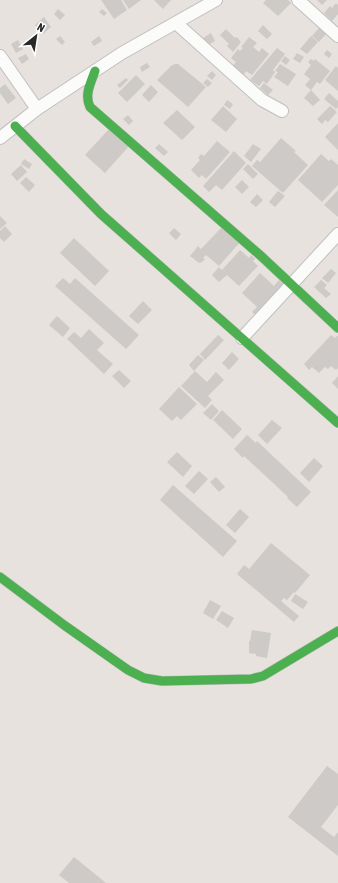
<svg xmlns="http://www.w3.org/2000/svg" width="338" height="883" font-family="'Asap Condensed',sans-serif">
<rect width="100%" height="100%" fill="#e7e2de"/>
<path fill="#cdcac7" d="M101 0H121L127 10 114 19Z
M123 0H141L129 9Z
M154 0H171L163 9Z
M266 0H288L291 3 278 16 263 3Z
M317 0H327L322 5Z
M336 3 338 5V14L332 21 324 13 330 6 332 8Z
M58 9 65 15 60 20 54 14Z
M102 9 107 13 104 16 99 12Z
M44 17 51 27 43 34 35 25Z
M263 25 272 34 267 39 258 31Z
M319 28 326 34 319 42 312 36Z
M226 29 235 38 237 37 241 42 233 52 227 46 229 44 220 35Z
M211 33 215 41 208 45 203 38Z
M60 36 65 42 62 45 56 39Z
M99 36 102 41 94 46 91 42Z
M311 36 318 42 307 54 300 49Z
M249 37 257 43 253 47 259 52 262 48 269 54 252 75 246 71 243 76 232 67 236 62 231 58 238 49 240 51 243 48 241 47Z
M18 40 23 49 16 53 11 44Z
M277 48 285 54 273 70 275 72 267 84 263 81 259 86 250 80Z
M327 50 332 54 329 58 324 54Z
M297 53 304 57 300 63 293 59Z
M26 54 29 59 22 64 18 58Z
M285 56 290 60 286 65 281 61Z
M311 59 314 61 315 59 330 71 320 84 317 82 311 90 305 85 312 77 310 79 304 74 311 65 308 62Z
M147 63 150 67 142 72 140 67Z
M175 64H178L206 87 188 107 157 80 171 66Z
M280 64 296 74 288 86 274 77 278 72 275 71Z
M336 66 338 68V91L325 80Z
M212 71 216 75 212 80 207 76Z
M136 75 145 84 127 102 118 93Z
M126 78 128 80 120 88 117 85Z
M207 79 212 83 208 87 203 83Z
M264 83 273 90 268 95 260 88Z
M5 84 16 98 8 104 0 93V88Z
M151 85 158 92 149 102 142 95Z
M311 90 320 100 313 106 304 98Z
M329 93 338 101V107L336 109 324 99Z
M227 100 233 104 230 109 224 105Z
M223 106 237 119 226 132 211 120Z
M330 106 337 112 328 122 325 120 322 124 317 119Z
M177 110 195 127 182 140 163 123Z
M128 115 133 121 129 125 123 119Z
M338 123V150L325 137Z
M110 128 129 146 105 173 85 155Z
M281 138 296 151 294 152 308 165 283 193 252 166 257 160 260 162Z
M217 141 230 152 206 179 202 175 199 178 191 170 200 160 198 158 201 154 204 156Z
M159 144 168 152 164 156 155 148Z
M253 144 261 149 251 162 244 156Z
M234 151 246 163 222 190 216 185 209 192 203 186Z
M321 154 329 161 331 159 338 165V185L322 202 298 180Z
M24 159 32 164 29 169 21 164Z
M248 164 258 174 253 179 243 169Z
M21 165 27 172 17 181 11 174Z
M26 177 35 185 29 192 20 183Z
M242 180 249 187 242 194 235 187Z
M338 190V217L324 205Z
M278 191 285 196 275 207 269 202Z
M257 194 263 200 256 207 250 202Z
M0 216 7 223 0 229Z
M5 226 12 234 4 242 0 238V231Z
M222 227 241 241 219 266 206 255 203 258 205 259 201 263 200 262 199 263 190 256 198 246 201 249Z
M174 228 181 234 176 240 169 233Z
M74 238 109 271 95 286 60 253Z
M240 250 249 258 251 255 255 259 253 261 258 266 239 286 227 275 219 282 212 275 219 267 222 270Z
M331 269 336 273 328 283 322 278Z
M260 273 274 286 279 280 285 286 258 317 252 312 257 307 242 293Z
M63 278 70 284 75 278 139 335 126 349 55 286Z
M321 280 327 285 324 288 331 294 326 298 314 287Z
M143 301 152 310 138 324 129 316Z
M57 316 70 328 63 337 49 325Z
M89 329 104 343 97 350 113 364 104 374 67 339 74 332 81 338Z
M218 335 224 340 205 360 200 354Z
M331 335 335 338 337 336H338V368L336 370 331 366 328 369 325 367 319 373 312 367 309 370 304 364Z
M232 352 239 359 229 370 222 363Z
M198 355 204 360 194 371 189 365Z
M119 370 131 381 124 388 112 376Z
M195 371 207 382 216 372 224 380 208 396 212 400 205 408 181 386Z
M338 376V389L332 383Z
M179 387 197 404 181 420 177 416 172 421 159 409Z
M212 404 219 411 211 420 203 413Z
M222 410 242 429 233 439 213 420Z
M272 420 282 428 267 444 258 435Z
M247 435 256 443 257 441 311 492 297 507 287 498 288 497 244 456 243 458 234 449Z
M177 452 192 466 183 477 167 462Z
M314 458 323 466 309 482 300 473Z
M199 471 208 479 194 494 185 486Z
M216 477 225 487 219 492 210 482Z
M173 485 237 541 223 557 160 500Z
M240 509 249 517 235 533 226 525Z
M271 543 310 575 295 593 294 592 287 600 284 598 281 601 299 616 294 622 237 574 244 565 249 569Z
M295 594 308 602 303 609 291 601Z
M210 600 221 606 213 619 203 613Z
M222 611 234 618 228 628 216 620Z
M252 630 271 633 267 658 256 656V654L249 653V641H250Z
M327 766 338 774V805L321 827 334 837 338 832V856L288 817Z
M74 857 106 883H69L59 875Z"/>
<g fill="none" stroke-linecap="round" stroke-linejoin="round">
<g stroke="#c0bfc0" stroke-width="14">
<path id="street" d="M298 0 338 36
M176 23 262 100 282 111
M0 56 37 109
M0 138 37 109 122 53 216 0
M242 338 338 234"/>
</g>
<g stroke="#c0bfc0" stroke-width="10">
<path id="fast" d="M95 71C91 82 84 95 90 107L261 256 338 328
M15 126 101 214 338 423
M0 577 64 625 128 670 144 678 162 681 251 679 263 676 338 631"/>
</g>
<use href="#street" stroke="#fbfbfa" stroke-width="12"/>
<use href="#fast" stroke="#4caf50" stroke-width="9"/>
</g>
<g transform="translate(36 36) rotate(30)" stroke="#ffffff" stroke-width="3" paint-order="stroke">
<path d="M0-3L7 15L0 10L-7 15Z" fill="#282828"/>
<text y="-6" font-size="11" font-weight="bold" text-anchor="middle" fill="#282828">N</text>
</g>
</svg>
